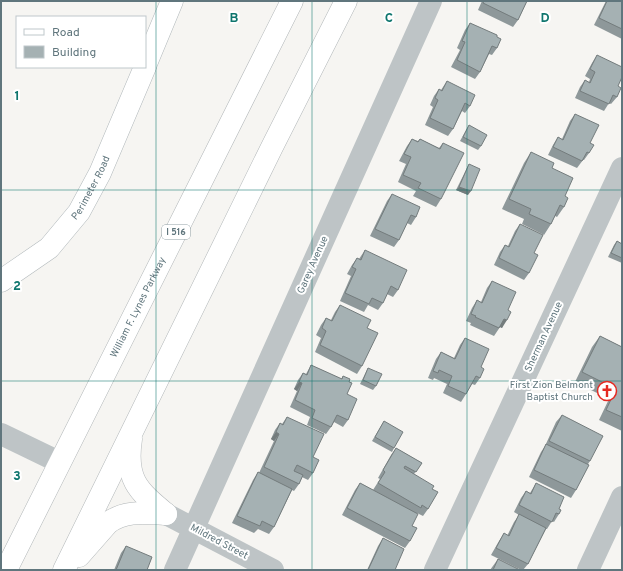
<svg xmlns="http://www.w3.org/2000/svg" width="623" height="571" font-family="Overpass,sans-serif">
<rect width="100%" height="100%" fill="#f6f5f2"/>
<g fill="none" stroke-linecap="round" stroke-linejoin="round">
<g stroke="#b1b8bb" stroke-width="23">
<g id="secondary">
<path d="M145 66 172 1"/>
<path id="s1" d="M1 281 49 248 79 212 100 173 145 67"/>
</g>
</g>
<g stroke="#b2b7b9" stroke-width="23">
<g id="highway">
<path d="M131 439C125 479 137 490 166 514"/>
<path d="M79 556 108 523C125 510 145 513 166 514"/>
<path id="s2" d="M6 570 292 1"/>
<path d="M64 570 272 147 346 1"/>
</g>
</g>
<path stroke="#bec4c6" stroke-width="22" d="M1 434 59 462
M166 514 273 570
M175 570 431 1
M435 570 622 168
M588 570 622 497"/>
<use href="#secondary" stroke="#fff" stroke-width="22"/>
<use href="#highway" stroke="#fff" stroke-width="22"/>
</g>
<path fill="#8e989a" d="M482 1H527L518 20 513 27 478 10Z
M606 1H622V39L594 25Z
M470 23 497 37V48L492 55 489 54 480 72 475 79 451 67 460 50 457 48 465 30Z
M597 55 618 86 617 97 611 104 609 103 604 111 575 98 580 87 585 80 589 82 590 79 585 76 592 63Z
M447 81 470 106 465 113 462 111 453 129 448 136 425 125 433 107 430 105 434 96 439 89 441 90Z
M575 114 590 143 589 153 584 160H583L577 168 548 155 553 145 558 137 562 139 570 121Z
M469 125 481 146 478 150 460 141Z
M412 139 418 141 420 139 439 148 443 143 441 199 436 207 413 196 416 191 398 182 406 164 399 161 407 146Z
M531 152 552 168 565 196 564 207 557 217 555 216 551 224 544 235 522 224 524 219 502 209 524 163Z
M469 164 468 195 456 190Z
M392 194 416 217 411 225 407 223 399 240 394 247 370 236 387 201Z
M520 224 534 253 529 273 524 280 494 265 500 252 505 245 508 246 515 231Z
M617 241 622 244V263L608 257 614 245Z
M365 250 398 290 393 297 387 294 383 303 378 310 368 305 364 312 340 301 351 276 347 274 352 265 357 258 359 259Z
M492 281 508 310 502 328 500 327 494 336 470 325 471 323 466 321 472 308 477 300 481 302 487 288Z
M340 305 367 328 362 366 357 374 315 352 321 338 316 335 321 325 326 318 331 320 335 312Z
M600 336 622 347V431L599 420 609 399 575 382 592 347Z
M465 338 481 367 480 378 475 385 472 384 466 394 461 402 443 393 447 384 434 378 433 380 428 378 436 359 441 352 454 358 460 345Z
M311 365 341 379 343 376 349 382 347 394 348 420 343 427 334 422 331 427 326 434 307 425 310 417 290 407 297 391 294 389 298 380 303 373 306 374Z
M368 368 376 386 373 390 360 384Z
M562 415 590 461 588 464 576 490 571 498 529 477 541 452 545 446 556 422Z
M287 417 313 457V473L308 480 302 477 299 484 294 491 292 490 274 527 269 534 258 529 254 533 232 523 253 480 258 472 259 473 274 441 271 439 275 430 280 423 282 424Z
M384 421 394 448 392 452 372 441Z
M396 448 422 463 414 474 432 489 428 509 423 516 417 513 412 526 410 541 405 548 342 515 355 490 360 483 373 490 380 479 378 478 391 455Z
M536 483 559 509V514L554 522 552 521 547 529H546L528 564 523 570H521L491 555 499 541 504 533 507 536 514 522 519 515 514 512 521 498 526 491 530 493Z
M383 538 395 570H367L378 546Z
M126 546 147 570H114L121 553Z
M498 559 518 570H490Z"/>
<path fill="#747c7d" d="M459 187 471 191 468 195 456 190Z
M504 319 507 320 502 328 498 326Z
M299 382 302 383 297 391 294 389Z
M276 432 279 434 274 441 271 439Z"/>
<path fill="#a5b1b3" stroke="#747c7d" d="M484 1H527L518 20 483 3Z
M607 1H622V29L599 18Z
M470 23 497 35V37L501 39 497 48 492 46 480 72 457 60 465 42 462 41Z
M597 55 622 67V77L618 86 621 88 617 97 613 95 609 104 580 91 585 80 590 83 595 72 590 69Z
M447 81 475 95 470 106 465 103 453 129 430 118 438 100 435 98 439 89 442 91Z
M575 114 599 125 590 143 594 145 589 153 587 152 582 161 553 147 558 137 563 140Z
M469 125 487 135 481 146 463 137Z
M412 139 418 142 420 139 440 149 443 143 464 153 441 199 418 188 421 183 403 175 411 157 404 154Z
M531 152 554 163 552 168 573 178 565 196 568 198 564 207 560 205 551 224 529 214 531 209 509 199Z
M469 164 480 169 471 191 459 187Z
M392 194 420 207 416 217 411 215 399 240 375 229Z
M520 224 543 235 534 253 538 255 529 273 499 258 505 245 509 247Z
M617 241 622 244V258L611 253Z
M365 250 407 270 398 290 391 286 383 303 372 298 369 304 345 293 356 269 352 267 357 258 361 260Z
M492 281 516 292 508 310 511 312 507 320 504 319 499 328 475 317 476 316 471 314 477 300 482 303Z
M340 305 371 320 367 328 378 333 362 366 320 345 326 331 322 328 326 318 332 321Z
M600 336 622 347V417L606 410 616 389 582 372Z
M465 338 489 349 481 367 484 369 480 378 476 376 466 394 448 386 452 376 439 370 438 373 433 371 441 352 455 359Z
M311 365 342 379 343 376 350 379 349 382 352 383 347 394 357 399 348 420 337 415 331 427 312 418 315 410 295 400 302 383 299 382 303 373 307 375Z
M368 368 382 374 376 386 363 380Z
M562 415 603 436 590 461 549 441Z
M287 417 324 434 313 457 319 460 313 473 297 465 294 471 303 475 299 484 264 467 279 434 276 432 280 423 283 425Z
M384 421 403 432 394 448 375 437Z
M546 444 589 465 576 490 534 470Z
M396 448 422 463 416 472 405 466 404 468 434 486 432 489 438 492 428 509 422 505 421 508 378 483 385 472 383 470Z
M258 472 292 489 274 527 262 521 260 526 237 516Z
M360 483 418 514 412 526 417 528 410 541 347 508Z
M536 483 564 497 559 509 561 510 559 514 556 513 552 522 519 505 526 491 531 494Z
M519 514 546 528 528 564 496 548 504 533 509 536Z
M383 538 404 549 395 570H368Z
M126 546 152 557 147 570H116Z
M498 559 518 569V570H493Z"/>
<path fill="none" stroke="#0f766e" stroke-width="1" stroke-opacity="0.55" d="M156 1V570M312 1V570M467 1V570M1 190H622M1 381H622"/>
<defs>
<g id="church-ring" transform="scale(1)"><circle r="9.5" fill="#fff" stroke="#e52a22" stroke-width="1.5"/><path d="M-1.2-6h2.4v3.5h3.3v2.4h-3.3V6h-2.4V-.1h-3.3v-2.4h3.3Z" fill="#e52a22"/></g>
</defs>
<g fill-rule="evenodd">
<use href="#church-ring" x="607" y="391"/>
</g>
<g text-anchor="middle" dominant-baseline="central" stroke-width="4" stroke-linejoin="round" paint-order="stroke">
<rect fill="#fff" stroke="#909fa4" stroke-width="1" x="162" y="225" width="28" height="14" rx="3"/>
<g font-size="9" font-weight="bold" fill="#60767d">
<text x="176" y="232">I 516</text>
</g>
<g font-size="10" fill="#60767d" stroke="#fff">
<text stroke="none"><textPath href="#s1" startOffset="132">Perimeter Road</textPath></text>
<text transform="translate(313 265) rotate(-66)">Garey Avenue</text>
<text stroke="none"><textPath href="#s2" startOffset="294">William F. Lynes Parkway</textPath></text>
<text transform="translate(544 337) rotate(-65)">Sherman Avenue</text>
<text transform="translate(219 542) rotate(28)">Mildred Street</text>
</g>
<g font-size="10" fill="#60767d" stroke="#fff" text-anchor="end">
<text x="593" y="385">First Zion Belmont<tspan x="593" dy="12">Baptist Church</tspan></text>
</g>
</g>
<g font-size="13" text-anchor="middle" font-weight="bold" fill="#0f766e" stroke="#fff" stroke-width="4" stroke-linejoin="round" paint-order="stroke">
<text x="234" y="22">B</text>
<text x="389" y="22">C</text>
<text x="545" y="22">D</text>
<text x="17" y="100">1</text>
<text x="17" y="290">2</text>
<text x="17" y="480">3</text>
</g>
<rect width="623" height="571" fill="none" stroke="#60767d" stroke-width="4"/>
<rect x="16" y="16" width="130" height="52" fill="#ffffff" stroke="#bfc8cb"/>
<rect x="24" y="29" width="20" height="6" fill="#ffffff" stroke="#bfc8cb"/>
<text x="52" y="36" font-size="12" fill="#60767d">Road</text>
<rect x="24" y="46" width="20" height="12" fill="#a5b1b3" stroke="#bfc8cb"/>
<text x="52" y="56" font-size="12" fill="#60767d">Building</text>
</svg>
